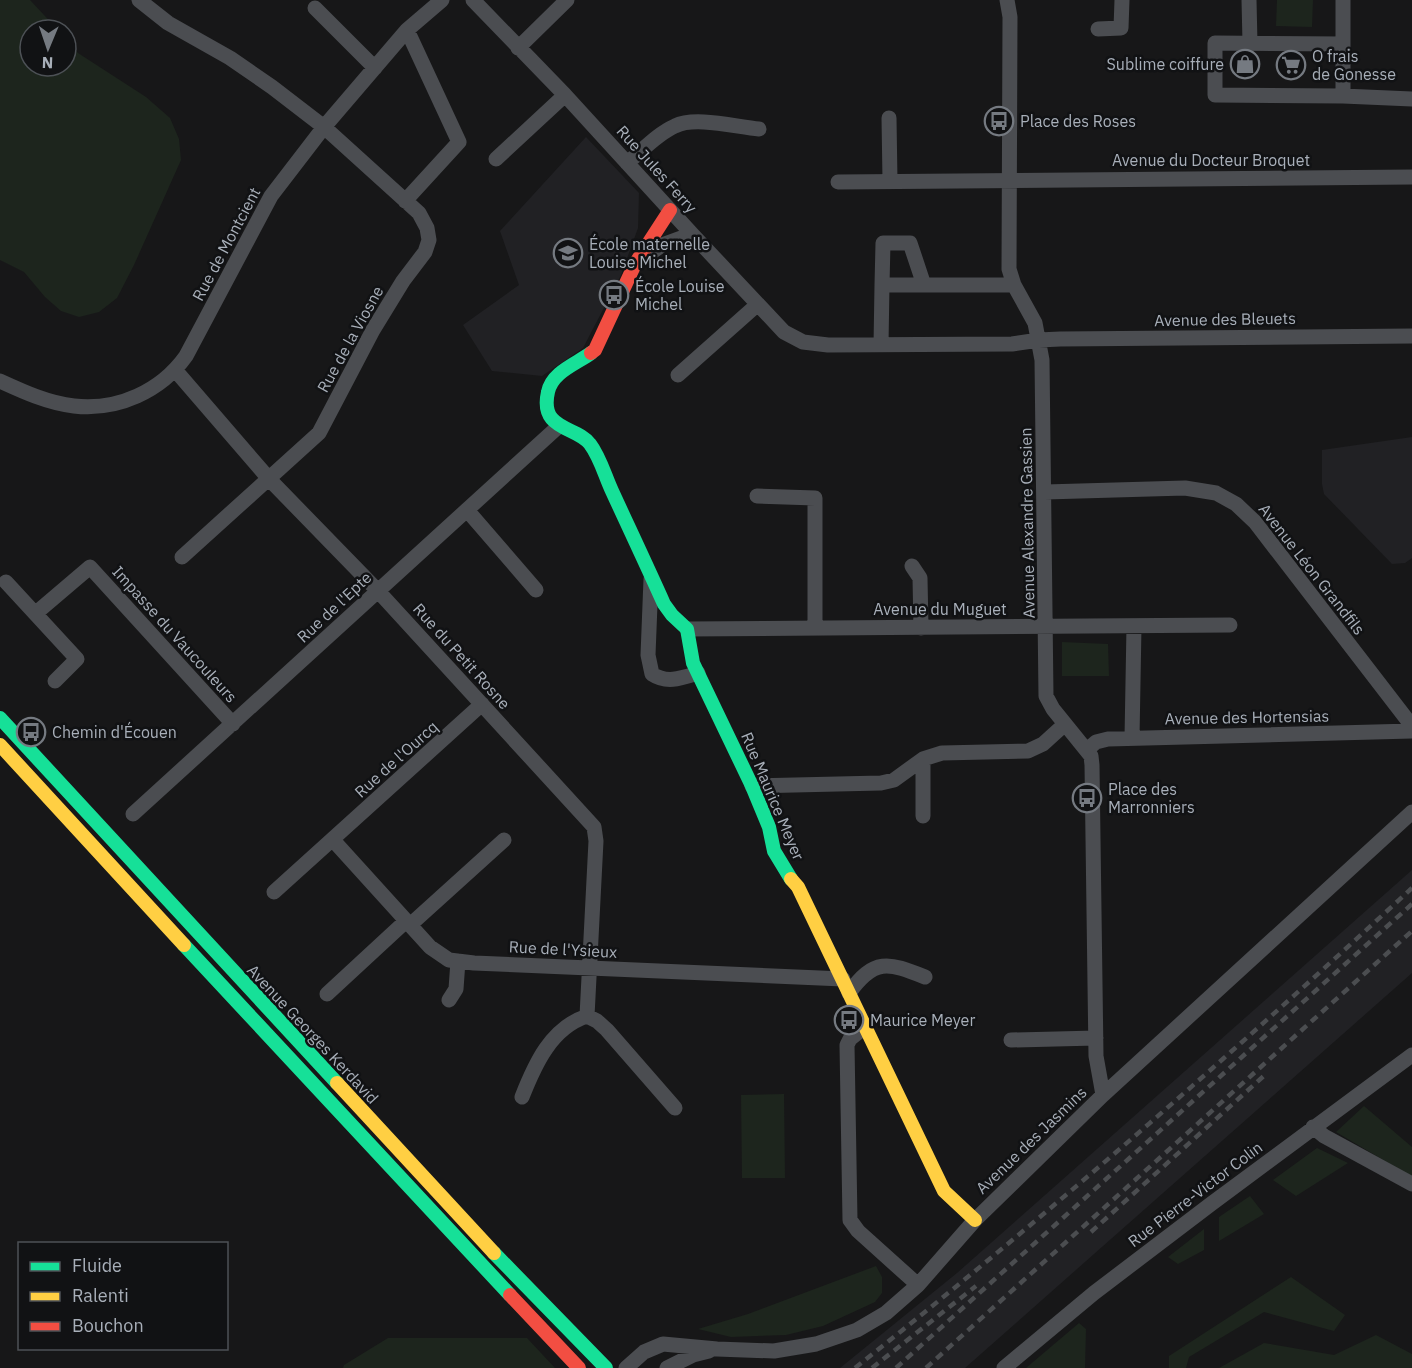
<svg xmlns="http://www.w3.org/2000/svg" width="1412" height="1368" font-family="'IBM Plex Sans',sans-serif">
<rect width="100%" height="100%" fill="#171718"/>
<path fill="#212124" d="M586 137 639 193 638 228 621 275 583 348 542 376 492 371 463 325 519 285 500 231Z
M1412 437V558L1405 563 1392 564 1324 494 1322 484V450Z
M1412 870V973L965 1368H840L957 1273Z"/>
<path fill="#1d251d" d="M0 0H30L58 30H30V66H66V39L78 53 146 97 170 118 179 139 181 160 134 265 117 298 99 312 79 317 61 311 45 297 24 272 0 260Z
M1277 0H1313L1312 27 1276 26Z
M1062 642 1108 644 1109 676H1062Z
M784 1094 785 1178H742L741 1095Z
M1364 1106 1412 1147V1177L1336 1132Z
M1317 1148 1348 1163 1296 1196 1273 1180Z
M1250 1196 1264 1214 1219 1241V1217Z
M1204 1229V1250L1178 1264 1168 1257Z
M876 1266 882 1277V1293L875 1302 823 1326 786 1335 731 1337 698 1329 748 1314Z
M1291 1277 1345 1315 1334 1331 1264 1312 1189 1357 1186 1368H1169V1356Z
M1079 1323 1086 1329 1085 1368H1026Z
M1376 1335 1412 1354V1368H1219L1264 1343 1334 1355Z
M388 1338H527L555 1368H343L344 1365Z"/>
<g fill="none" stroke-linecap="round" stroke-linejoin="round">
<path stroke="#4b4d51" stroke-width="15" d="M139 0 168 23 230 58 272 87 324 127 419 213 427 228 429 240 425 252 403 281 373 330 319 433 182 557
M473 0 565 95 692 234 784 332 803 342 828 345 1012 344 1039 340 1060 339 1412 336
M1007 0 1010 17 1009 269 1014 285 1035 323 1042 360 1046 696 1053 709 1091 756 1092 765 1096 1056 1103 1095
M1249 0 1250 43
M315 8 375 68
M1098 29 1121 28 1122 0
M1343 44 1215 43V95L1343 96V0
M518 48 567 0
M1343 96 1412 99
M889 118 890 181
M496 159 565 95
M627 163C642 151 657 134 675 126 695 116 736 127 759 129
M838 182 1412 177
M405 201 459 142 407 30
M642 259 662 245 692 234
M882 285 883 243H910L924 285
M881 345 882 285H1014
M176 371 270 480 378 591 594 827 596 841 587 1016
M678 375 758 304
M0 381C24 392 48 403 74 406 118 411 161 391 186 356L271 196 324 127 407 30 442 0
M1045 492 1185 488 1216 493 1236 504 1255 522 1412 726
M757 496 815 498V627
M467 510 536 590
M912 566 920 578 921 628
M651 579 648 655 652 674C667 684 682 678 698 673
M6 582 77 659 55 681
M36 613 90 567 233 724
M687 629 1230 625
M1132 738 1134 626
M1087 750 1096 742 1108 739 1412 731
M923 759V816
M752 786 881 783 894 780 923 759 942 753 1028 751 1043 744 1065 724
M133 814 559 426
M333 840 430 947 449 960 474 963 843 979
M274 892 482 704
M410 925 504 840
M849 993C874 958 888 962 925 977
M327 994 406 921
M449 1000 456 989 458 961
M587 1016 597 1021 607 1030 675 1108
M865 1027 850 1039 847 1045 850 1220 858 1231 918 1285
M1011 1040 1096 1038
M522 1097C535 1064 551 1028 587 1016
M1313 1127 1324 1136 1412 1184
M626 1368 644 1352 663 1344 717 1349 774 1351 816 1344 857 1330 886 1313 918 1285 975 1220 1103 1095 1412 812
M667 1368 693 1355 709 1351
M1004 1368 1094 1293 1211 1204 1412 1055"/>
<path stroke="#16e098" stroke-width="14" d="M591 353C576 364 552 372 548 392 539 431 577 426 590 444 600 457 605 476 612 491 629 528 647 566 664 604L672 615 687 629 693 663 752 786 769 827 774 851 791 879
M0 718 337 1083
M184 945 510 1295
M494 1253 606 1368"/>
<path stroke="#ffcf43" stroke-width="14" d="M0 745 184 945
M791 879 798 887 944 1191 975 1220
M337 1083 494 1253"/>
<path stroke="#f24e42" stroke-width="14" d="M591 353 595 350 635 264 670 210
M510 1295 579 1368"/>
<path stroke="#4b4d50" stroke-width="4.5" stroke-dasharray="8 6" stroke-linecap="butt" d="M1091 1232 1267 1073
M855 1368C1047 1216 1232 1054 1412 888
M872 1368 976 1286
M896 1368 1412 904
M926 1368 1412 931"/>
</g>
<defs>
<g id="shop-ring" transform="scale(1.5)"><circle r="9.5" fill="#111214" stroke="#757a81" stroke-width="1.5"/><path d="M-5-2.5h2.3a2.7 3.5 0 0 1 5.4 0H5L5.5 6h-11ZM-1.5-2.5h3a1.5 2.3 0 0 0-3 0Z" fill="#757a81"/></g>
<g id="supermarket-ring" transform="scale(1.5)"><circle r="9.5" fill="#111214" stroke="#757a81" stroke-width="1.5"/><path d="M-6-5.5h2.5l.6 2H6L4.5 2H-2.5L-4.4-4H-6ZM-1.5 3.2a1.3 1.3 0 1 0 .1 0ZM3 3.2a1.3 1.3 0 1 0 .1 0Z" fill="#757a81"/></g>
<g id="bus-ring" transform="scale(1.5)"><circle r="9.5" fill="#111214" stroke="#757a81" stroke-width="1.5"/><path d="M-5-6H5V4H4V6H2V4H-2V6H-4V4H-5ZM-3.5-4V0h7V-4ZM-3.5 1.2v1.5H-2V1.2ZM2 1.2v1.5H3.5V1.2Z" fill="#757a81"/></g>
<g id="school-ring" transform="scale(1.5)"><circle r="9.5" fill="#111214" stroke="#757a81" stroke-width="1.5"/><path d="M0-5L7-2L0 1L-7-2ZM-4 1L0 2.5L4 1V4Q0 6-4 4Z" fill="#757a81"/></g>
</defs>
<g fill-rule="evenodd">
<use href="#shop-ring" x="1245" y="64"/>
<use href="#supermarket-ring" x="1291" y="65"/>
<use href="#bus-ring" x="999" y="121"/>
<use href="#school-ring" x="568" y="253"/>
<use href="#bus-ring" x="614" y="295"/>
<use href="#bus-ring" x="31" y="732"/>
<use href="#bus-ring" x="1087" y="798"/>
<use href="#bus-ring" x="849" y="1020"/>
</g>
<g text-anchor="middle" dominant-baseline="central" stroke-width="5" stroke-linejoin="round" paint-order="stroke">
<g font-size="16" fill="#a8afb9" stroke="#111214" text-anchor="start">
<text x="1312" y="56">O frais<tspan x="1312" dy="18">de Gonesse</tspan></text>
<text x="1224" y="64" text-anchor="end">Sublime coiffure</text>
<text x="1020" y="121">Place des Roses</text>
<text x="589" y="244">École maternelle<tspan x="589" dy="18">Louise Michel</tspan></text>
<text x="635" y="286">École Louise<tspan x="635" dy="18">Michel</tspan></text>
<text x="52" y="732">Chemin d'Écouen</text>
<text x="1108" y="789">Place des<tspan x="1108" dy="18">Marronniers</tspan></text>
<text x="870" y="1020">Maurice Meyer</text>
</g>
<g font-size="16" fill="#a8afb9" stroke="#111214">
<text x="1211" y="160">Avenue du Docteur Broquet</text>
<text transform="translate(657 169) rotate(48)">Rue Jules Ferry</text>
<text transform="translate(226 244) rotate(-62)">Rue de Montcient</text>
<text transform="translate(1225 319) rotate(-1)">Avenue des Bleuets</text>
<text transform="translate(350 339) rotate(-61)">Rue de la Viosne</text>
<text transform="translate(1027 523) rotate(-91)">Avenue Alexandre Gassien</text>
<text transform="translate(1312 569) rotate(52)">Avenue Léon Grandfils</text>
<text transform="translate(334 607) rotate(-43)">Rue de l'Epte</text>
<text x="940" y="609">Avenue du Muguet</text>
<text transform="translate(175 634) rotate(48)">Impasse du Vaucouleurs</text>
<text transform="translate(462 656) rotate(48)">Rue du Petit Rosne</text>
<text transform="translate(1247 717) rotate(-1)">Avenue des Hortensias</text>
<text transform="translate(396 759) rotate(-42)">Rue de l'Ourcq</text>
<text transform="translate(773 796) rotate(67)">Rue Maurice Meyer</text>
<text transform="translate(563 949) rotate(3)">Rue de l'Ysieux</text>
<text transform="translate(313 1034) rotate(47)">Avenue Georges Kerdavid</text>
<text transform="translate(1031 1140) rotate(-44)">Avenue des Jasmins</text>
<text transform="translate(1195 1194) rotate(-37)">Rue Pierre-Victor Colin</text>
</g>
</g>
<rect x="18" y="1242" width="210" height="108" fill="#111214" stroke="#4d5156" stroke-width="1.5"/>
<rect x="30" y="1262" width="30" height="9" fill="#16e098" stroke="#4d5156" stroke-width="1.5"/>
<text x="72" y="1272" font-size="18" fill="#a8afb9">Fluide</text>
<rect x="30" y="1292" width="30" height="9" fill="#ffcf43" stroke="#4d5156" stroke-width="1.5"/>
<text x="72" y="1302" font-size="18" fill="#a8afb9">Ralenti</text>
<rect x="30" y="1322" width="30" height="9" fill="#f24e42" stroke="#4d5156" stroke-width="1.5"/>
<text x="72" y="1332" font-size="18" fill="#a8afb9">Bouchon</text>
<g transform="translate(48 48) rotate(182)"><circle r="28" fill="#111214" stroke="#4d5156" stroke-width="1.5"/>
<path d="M0-4.5L10 22L0 15L-10 22Z" fill="#757a81"/>
<text y="-9" font-size="16" font-weight="bold" text-anchor="middle" fill="#a8afb9">N</text>
</g>
</svg>
